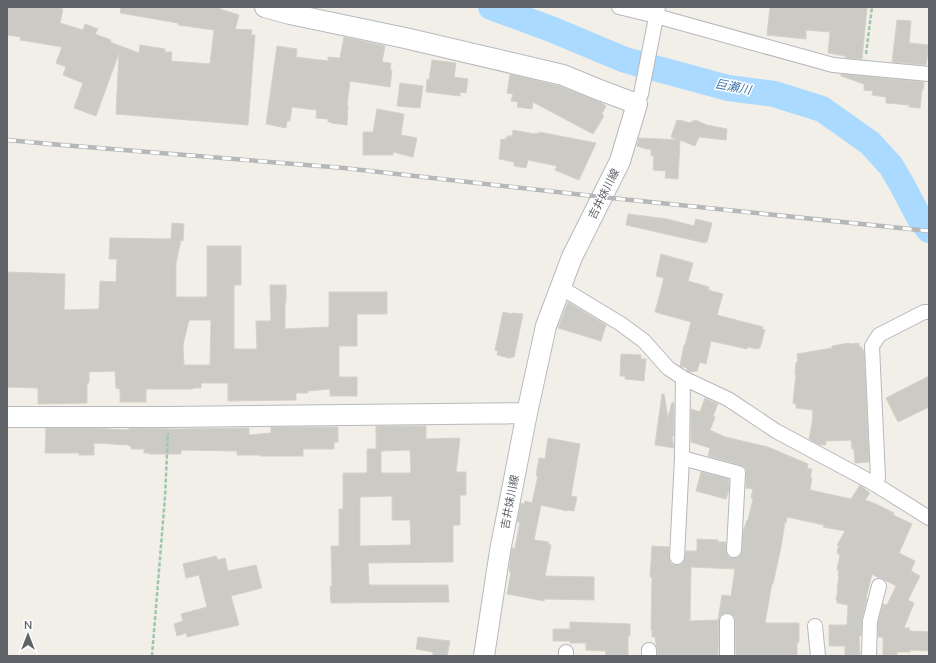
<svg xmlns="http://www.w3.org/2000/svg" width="936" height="663" font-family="'Nunito Sans','Noto Sans JP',sans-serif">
<rect width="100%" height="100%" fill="#f1efe8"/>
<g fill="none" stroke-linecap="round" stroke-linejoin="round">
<path stroke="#aadaff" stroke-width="26" d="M491 7 551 29 625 60 728 88 774 94 822 109 870 143 891 166 901 183 920 219 929 230"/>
</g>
<path fill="#cccac5" stroke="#d6d1c6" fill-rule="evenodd" d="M8 7H62V9H63L60 23 83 30 85 24 98 29 95 34 111 40 110 42 139 53 140 45 165 49V52H172L171 61 210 64 214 30 178 25V23L120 13 121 7H217L223 10 239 15 235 29 252 30 251 35H255L248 125 116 114 119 53 96 116 74 108 83 83 63 75 66 67 56 63 62 47 20 40 21 37 7 35V12Z
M770 7H867L862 59 846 58 845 56 828 53 830 32 806 30V39L767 35Z
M897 20 911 21 909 43 929 45 926 65 892 62Z
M344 37 385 46 382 62 391 63 390 70H392L390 87 350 81 347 106H348L347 125 331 123V122H328V119L316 118 317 110 292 107 290 121H287L286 128 266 124 277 46 297 49 296 57 328 61V57L340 58Z
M432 60 456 63 454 77 468 79 466 93 460 92V96L426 92 427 79 429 80Z
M510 74 559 86 600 102 606 106 602 114 604 116 593 134 533 102 532 109 517 107 518 102 511 101 513 94 507 93Z
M841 74 924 82 923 90H922L920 108 909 107V105L886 103V97L872 95 873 91 864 90V84L841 76Z
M400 83 423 86 420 108 397 106Z
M377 109 404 114 401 135 417 138 413 157 393 152V155H363V132H373Z
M677 120 678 121 679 120 691 123 692 121H694L695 120 707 125 727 129 726 140 699 137 695 146 680 140 678 179 665 178 666 171 653 170 654 156H651V149H646L637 146 639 138 678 140 671 137Z
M513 130 535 134V133L539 134V132L596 143 579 180 555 170 557 166 528 160 526 168 514 166V162L499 159 501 139 505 140V138H507V136H512Z
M628 214 667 219 694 226 696 219 712 223 707 242H705V243L626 225Z
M172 223 184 224 183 241 181 240 176 263V297H207V246H241V285H234V349H257L256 321H271L270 285H286V303H285V329L329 327V292H387V314H357V346H339V377H357V396H330V389L308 391V393H296V400L228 401V383H201V388H193V389H146V402H120V389L116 388 115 371 89 372V383H87V403L38 404V388L7 387V272L65 274 64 310 99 309 100 281 116 282 117 259H109L110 238 171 239ZM189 320H211L210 365H184L183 345Z
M661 254 693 263 688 281 709 287 708 290 723 294 717 315 763 327 762 329 765 330 760 348H758V349L747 347V349L711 341 706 364 700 362 697 371 690 372 687 371V368L680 366 684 345H685L691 322 655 312 664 278 656 276Z
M568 302 606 325 601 341 558 328Z
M503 312 512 314V313L523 314 514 357H511V358H509L497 355 498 351 495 350Z
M849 343V344L859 343V347H862V350H864L869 462 855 463 854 449H852L851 440 825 441 826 445H820L809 439 812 423 813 410 796 408V404L793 403 796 374H795L796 362H798L797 354 832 348V346Z
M621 354 641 355V359H646L644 381 625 379V376H620Z
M929 376V407L898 422 886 398Z
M662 394H664L668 418 672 402 674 403V436H672L674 448 655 445Z
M705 398 718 404 713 416 715 417 710 430 725 437 768 447 808 464 807 468 812 469 810 478H812L810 490 851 499 860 485 870 493 865 500 876 504 894 513 893 515 912 524 899 553 915 561 911 571 920 576 908 600 914 603 904 628H909L910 631 929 632V651L910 650V652H897V655H883V637H878V622L883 604 887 605 896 586 881 578H879L872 574 866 598H867L862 619 861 636H859L860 656H845V646H829V625H847L848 605 837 603V600H836L838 589H837L839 577 838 576 839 571 837 570 840 555 837 553 838 551H837L839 546 837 545 845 531 823 527 824 525 787 517 786 523 785 522 781 547 773 584 772 583 765 623H799V642H797V656H736L735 621V617L732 614 727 613 722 614 719 617V621L718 656H658L655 637H652V630H651L652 577H650L652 546 669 547V560L672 564 676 565H680L684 562 685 557 686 551H697V539L718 540V542H726V550L727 554 729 557 733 558H737L741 555 742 551 743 532 747 520H748L753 499 751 498 753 489 746 488V469L744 467 740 465 708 456 710 448 691 442V409L700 412ZM691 567 735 569 731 596 722 595 718 620 690 621Z
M376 426H426V439L460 438 456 472H466V495H460V525H453V562L368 563 369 585H448L449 602 331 603 330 586H332L331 546H339V509H343V473H367V449H376ZM410 450 411 473H381V451ZM392 496V520H410L411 545 360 546V497Z
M271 427H338V442H334V449H303V456H260V455H237V451L181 450V454H149V453H144V449H131V446H129V445L94 443V455H79V453H45L46 428H92L129 430V428L177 429 249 428V435L271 433Z
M548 438 580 444 571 496 577 497 574 511 567 510V511L541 505 534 540 549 542 548 544 551 545 545 576 594 577V600L545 599 544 601 507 594 511 572 509 571 511 553 512 548H515L520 522H517L521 503 524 504 525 501 532 503 538 476H536L539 458 545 459Z
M701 472 729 479V489L726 499 696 491Z
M216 556 218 560 225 558 228 571 256 565 262 588 231 596 239 625 187 637 186 633 177 636 174 624 183 621 181 614 207 607 199 575 186 578 183 564Z
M570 622 630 624V636H628V656H605L606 651 586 650V643H570V641H553V629H570Z
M418 637 450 641 447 656H433V652L416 649Z"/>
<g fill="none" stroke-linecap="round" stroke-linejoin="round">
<g stroke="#b5b8bc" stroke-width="16">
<path id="street" d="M619 7 656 16 833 65 929 74
M637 104 641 94 658 7
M560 287 621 324 644 341 668 368 683 378 728 399 776 431 873 483 929 518
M682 458 738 473 734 550
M873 483 878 478 872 346 879 335 924 312H929
M677 557 682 458 683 378
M815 626 818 656
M566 656V652
M649 656V650
M727 656V621
M869 656 870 621 879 586"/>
</g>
<g stroke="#b6babf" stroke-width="22">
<path id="secondary" d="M265 7 290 14 405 38 563 75 597 89 637 104 620 161 572 257 546 326 527 413 500 551 484 656
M7 417H168L527 413"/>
</g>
<path stroke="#9cc7a9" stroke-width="2.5" stroke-dasharray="4 2" stroke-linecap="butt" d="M866 54 872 7
M152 656 165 497 168 433"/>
<use href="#street" stroke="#fff" stroke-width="14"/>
<use href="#secondary" stroke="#fff" stroke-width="20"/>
<g stroke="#b6b7b8" stroke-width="4.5">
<path id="rail" d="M7 140 50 144 344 168 602 197 929 231"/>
</g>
<use href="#rail" stroke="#fff" stroke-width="3" stroke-dasharray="9" stroke-linecap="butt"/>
</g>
<g text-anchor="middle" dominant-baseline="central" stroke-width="3" stroke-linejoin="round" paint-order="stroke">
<g font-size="11" fill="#5f6368" stroke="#fff">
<text transform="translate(604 194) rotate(-63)">吉井妹川線</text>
<text transform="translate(510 502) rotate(-79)">吉井妹川線</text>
</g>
<g font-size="12" font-style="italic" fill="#4174aa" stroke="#fff">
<text transform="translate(733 87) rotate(11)">巨瀬川</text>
</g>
</g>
<rect width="936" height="663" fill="none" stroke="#5f6368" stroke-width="16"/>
<g transform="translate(28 635)" stroke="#ffffff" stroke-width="3" paint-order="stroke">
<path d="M0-3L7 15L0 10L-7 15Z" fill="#5f6368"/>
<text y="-6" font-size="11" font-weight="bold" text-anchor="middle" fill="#5f6368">N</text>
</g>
</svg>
